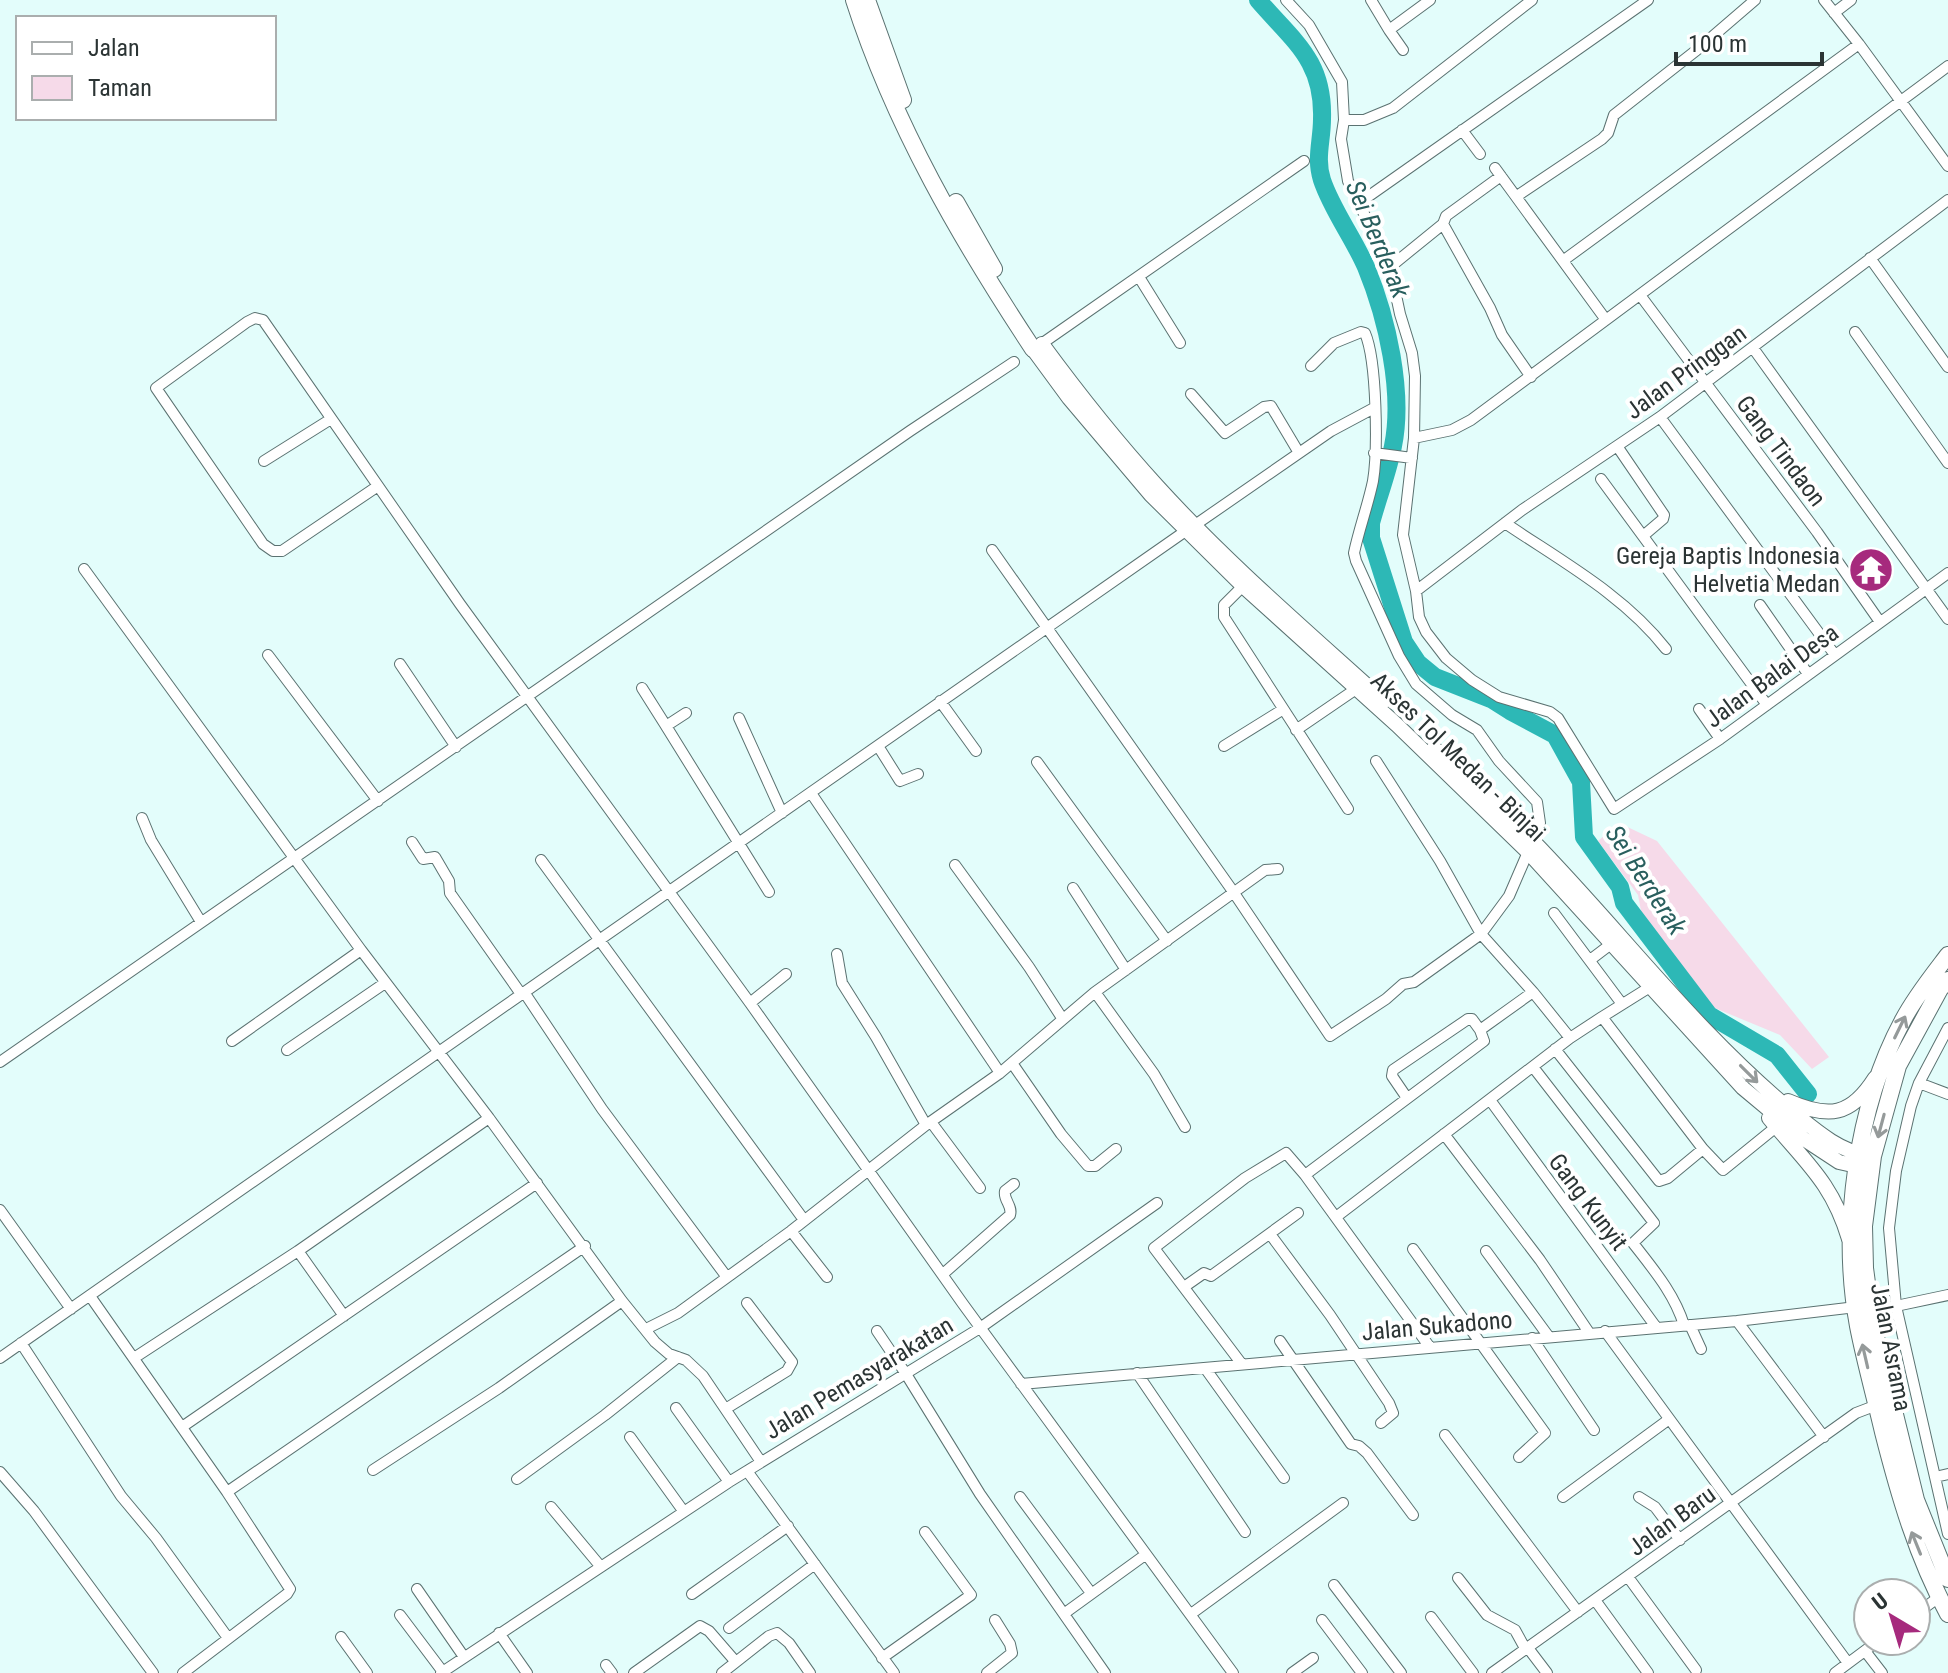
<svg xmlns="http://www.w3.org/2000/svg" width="1948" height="1673" font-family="'Roboto Condensed',sans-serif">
<rect width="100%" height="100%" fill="#e3fdfb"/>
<path fill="#f6dae9" d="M1619 823 1657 841 1829 1057 1812 1069 1780 1035 1710 1006 1642 916 1638 895 1598 841Z"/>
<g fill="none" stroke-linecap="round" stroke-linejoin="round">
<path stroke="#2db8b6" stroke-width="18" d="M1258 0C1293 41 1324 60 1322 119 1322 141 1315 158 1322 180 1332 210 1353 237 1366 267 1387 318 1404 392 1393 446 1388 472 1378 497 1371 523V538L1404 642 1418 663 1435 677 1491 699 1510 711 1555 735 1581 782 1584 837 1620 887 1624 903 1709 1015 1777 1055 1808 1094"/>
<g stroke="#5b7271" stroke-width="12">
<path id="minor" d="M1286 0 1309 25 1342 82 1344 120 1341 139 1348 181 1390 267 1400 314 1412 353 1415 376 1414 438 1403 535 1416 591 1419 617 1426 632 1446 658 1472 680 1499 697 1550 712 1558 718 1614 809 1720 739 1948 573
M1371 0 1389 30 1430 0
M1824 0 1859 44 1948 166
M1834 13 1851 0
M1389 30 1403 50
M1344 120H1364L1393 108 1532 0
M1462 130 1480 154
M1495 168 1606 320
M1517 196 1602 139 1608 133 1614 115 1698 49 1755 0
M1359 203 1648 0
M1443 224 1490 308 1502 335 1531 377
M1870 258 1948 367
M1564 260 1859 44
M1390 267 1443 224 1446 216 1501 176
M1139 277 1180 343
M1640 295 1817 532 1880 622
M1855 332 1948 463
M1037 347 1304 161
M1753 348 1948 619
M1311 366 1334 343 1361 332 1365 333C1377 361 1378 450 1373 481 1368 505 1359 529 1354 553L1356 561 1399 656 1416 684 1452 715 1477 730 1499 761 1537 802 1540 823 1532 840
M1191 394 1225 433 1264 407 1271 406 1299 453
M1660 417 1835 655
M1414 438 1452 430 1471 420 1948 66
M1617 446 1664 515 1663 519 1643 536
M1374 453 1412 458
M264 461 331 419
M1601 479 1767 705
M378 486 282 551H273L263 544 156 388 247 322 255 318 263 320 460 604 750 1003 963 1304 1233 1673
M1505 523C1561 561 1624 595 1666 649
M1195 525 1331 431 1374 408
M992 550 1232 890 1330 1036 1386 999 1403 984 1414 982 1481 934 1509 896 1528 852
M84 569 361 950 489 1118 622 1301 655 1342 669 1354 686 1360 703 1376 761 1462
M1243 586 1224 605V617L1348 809
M1416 591 1522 510 1660 417 1948 200
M1760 605 1808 674
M268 655 378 801
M400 664 456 747
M642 688 666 726
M940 701 976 751
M1699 709 1720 739
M686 713 666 726 769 892
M739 718 782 813
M1296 730 1356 689
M878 746 900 781 918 774
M1224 746 1282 710
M1376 761 1440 861 1481 934 1533 992 1570 1038
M1037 762 1167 941
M811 793 1000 1073
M142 818 151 840 201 922
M412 842 423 859 435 857 449 881 450 893 521 994
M541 860 804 1220
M955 865 1029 967 1062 1018
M1073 888 1126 970
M1554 913 1622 1004
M837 954 842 983 876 1037 926 1125
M1590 960 1615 941
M524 992 602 1109 726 1276
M1095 992 1154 1074 1185 1127
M750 1003 786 974
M1602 1017 1650 987
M1948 1028 1919 1083 1911 1106 1896 1171 1889 1228 1896 1306 1948 1534
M232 1041 361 950
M1555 1049 1659 1181 1668 1178 1703 1149
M287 1050 385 983
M0 1062 910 431 1014 362
M1012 1063 1061 1134 1088 1166H1095L1116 1149
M1533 1067 1654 1223 1633 1243C1653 1269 1674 1293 1684 1325
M1919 1083 1948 1094
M1407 1098 1392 1076 1393 1070 1468 1019H1472L1480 1030
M1490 1100 1656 1327
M931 1122 980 1188
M1444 1134 1540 1260 1590 1334
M1305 1175 1484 1041 1480 1030 1533 992
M0 1210 71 1309
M1336 1217 1570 1038 1602 1017 1703 1149 1723 1170 1776 1127
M791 1231 827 1277
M1270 1234 1330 1315 1389 1403 1393 1413 1381 1423
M1413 1249 1545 1433 1519 1457
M298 1251 344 1316
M1486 1251 1549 1337
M943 1274 1010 1215C1013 1206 1003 1200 1005 1191L1014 1184
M1184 1287 1204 1273 1211 1276 1298 1213
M90 1296 227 1492 290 1589 287 1594 183 1673
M1896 1306 1948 1295
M1737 1321 1824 1437
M1690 1325 1701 1349
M646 1329 678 1313 791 1231 926 1125 1000 1073 1095 992 1265 870 1278 869
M877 1331 906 1374 980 1494 1105 1673
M1605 1331 1848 1663
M1532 1338 1594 1430
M1280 1341 1351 1444 1359 1446 1367 1453 1413 1515
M21 1343 121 1496 156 1538 228 1638
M0 1358 1187 530
M134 1358 298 1251 489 1118
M1241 1363 1154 1248 1245 1178 1286 1153 1305 1175 1429 1346
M1205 1368 1284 1478
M1137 1373 1245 1532
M1021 1384 1737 1321 1856 1307
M676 1408 729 1482
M727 1408 787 1371 792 1362 747 1303
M182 1427 537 1183
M1445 1435 1578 1612
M630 1437 684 1512
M373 1470 499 1388 622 1301
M747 1471 894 1673
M0 1472 34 1511 153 1673
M1935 1477 1948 1474
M517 1479 605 1415 678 1357
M227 1492 585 1246
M1020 1497 1091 1593
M1563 1497 1668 1420
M1639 1497 1655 1507 1680 1540
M551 1507 601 1567
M1628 1577 1696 1670
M1458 1578 1487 1615 1515 1630 1526 1650
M1334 1585 1401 1673
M417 1589 464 1657
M692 1594 788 1526
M1595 1600 1648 1673
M1065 1613 1145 1555
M1191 1614 1343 1503
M1916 1614 1939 1597
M400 1615 443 1672
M1431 1617 1473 1673
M1322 1620 1362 1673
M729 1628 815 1564
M499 1633 527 1673
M341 1637 367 1673
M1528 1648 1547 1673
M1865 1651 1882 1673
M882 1658 971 1595 925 1532
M606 1665 612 1673
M441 1673 729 1482 980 1328 1157 1203
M634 1673 700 1626 709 1631 735 1661
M722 1673 769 1636 777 1633 789 1643 810 1673
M987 1673 1012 1653 1010 1644 995 1620
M1292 1673 1313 1658
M1492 1673 1856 1413 1877 1405
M1835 1673 1878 1641"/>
</g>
<g stroke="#5b7271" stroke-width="16">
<path id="major" d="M1042 344C1078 393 1116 441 1157 486 1227 563 1307 631 1384 701
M1033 349 1069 398 1151 495 1243 586 1397 725 1528 852 1743 1088 1804 1139 1839 1162 1866 1168
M1434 748C1466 778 1500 808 1532 840 1620 930 1696 1033 1794 1113 1815 1130 1840 1152 1867 1155
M1788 1101C1829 1119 1851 1116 1875 1078
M1769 1118C1805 1162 1832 1182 1849 1239"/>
</g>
<g stroke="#5b7271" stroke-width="18">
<path id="highway" d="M854 0C894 125 961 240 1033 349
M867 0 903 100
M956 202 994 269
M1948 955C1932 976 1915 997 1903 1020 1856 1107 1840 1229 1858 1326 1865 1362 1875 1397 1883 1432 1899 1495 1917 1557 1948 1614
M1948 980 1940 989 1898 1066 1873 1156 1864 1226 1865 1268 1872 1321 1916 1500 1948 1579"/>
</g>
<use href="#minor" stroke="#fff" stroke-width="10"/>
<use href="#major" stroke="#fff" stroke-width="14"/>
<use href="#highway" stroke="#fff" stroke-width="16"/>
</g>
<defs><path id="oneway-shaft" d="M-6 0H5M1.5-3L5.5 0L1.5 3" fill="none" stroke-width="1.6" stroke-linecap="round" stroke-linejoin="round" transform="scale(2)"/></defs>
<g stroke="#959a9a">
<use href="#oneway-shaft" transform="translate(1900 1027) rotate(-64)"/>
<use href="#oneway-shaft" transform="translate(1749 1074) rotate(45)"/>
<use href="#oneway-shaft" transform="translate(1881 1126) rotate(105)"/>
<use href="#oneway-shaft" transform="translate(1865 1356) rotate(-103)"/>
<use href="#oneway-shaft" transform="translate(1916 1543) rotate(-112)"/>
</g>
<defs>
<g id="temple-disc" transform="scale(2.3)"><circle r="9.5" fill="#a62a7d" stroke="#fff"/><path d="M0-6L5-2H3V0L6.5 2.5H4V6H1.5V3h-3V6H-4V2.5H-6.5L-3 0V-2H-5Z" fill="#fff"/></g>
</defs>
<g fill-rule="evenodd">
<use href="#temple-disc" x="1871" y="570"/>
</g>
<g text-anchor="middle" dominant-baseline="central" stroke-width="8" stroke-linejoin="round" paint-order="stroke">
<g font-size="24" fill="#2b3434" stroke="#fff">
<text transform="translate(1686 372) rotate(-36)">Jalan Pringgan</text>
<text transform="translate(1781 451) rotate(53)">Gang Tindaon</text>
<text transform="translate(1772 676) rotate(-36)">Jalan Balai Desa</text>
<text transform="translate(1458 757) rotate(44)">Akses Tol Medan - Binjai</text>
<text transform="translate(1588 1202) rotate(53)">Gang Kunyit</text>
<text transform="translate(1437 1326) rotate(-5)">Jalan Sukadono</text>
<text transform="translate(1891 1347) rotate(79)">Jalan Asrama</text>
<text transform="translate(859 1378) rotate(-31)">Jalan Pemasyarakatan</text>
<text transform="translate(1672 1521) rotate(-36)">Jalan Baru</text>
</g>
<g font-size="24" fill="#2b3434" stroke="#fff" text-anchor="end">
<text x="1840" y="556">Gereja Baptis Indonesia<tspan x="1840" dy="28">Helvetia Medan</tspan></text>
</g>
<g font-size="26" font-style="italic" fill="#295f5e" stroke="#fff">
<text transform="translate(1378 239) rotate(67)">Sei Berderak</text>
<text transform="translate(1646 880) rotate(57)">Sei Berderak</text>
</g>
</g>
<rect x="16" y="16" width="260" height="104" fill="#ffffff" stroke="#aaaeae" stroke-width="2"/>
<rect x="32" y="42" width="40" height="12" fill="#ffffff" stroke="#aaaeae" stroke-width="2"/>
<text x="88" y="56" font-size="24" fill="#2b3434">Jalan</text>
<rect x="32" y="76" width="40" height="24" fill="#f6dae9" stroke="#aaaeae" stroke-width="2"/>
<text x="88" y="96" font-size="24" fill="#2b3434">Taman</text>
<g transform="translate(1892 1617) rotate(322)"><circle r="38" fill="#ffffff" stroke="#aaaeae" stroke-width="2"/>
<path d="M0-6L14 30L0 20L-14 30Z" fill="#a62a7d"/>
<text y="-12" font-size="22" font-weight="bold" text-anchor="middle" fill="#2b3434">U</text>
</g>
<path d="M1676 52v12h146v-12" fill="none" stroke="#2b3434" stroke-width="4"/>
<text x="1688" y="52" font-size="24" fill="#2b3434" stroke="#ffffff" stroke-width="6" paint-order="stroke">100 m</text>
</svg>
